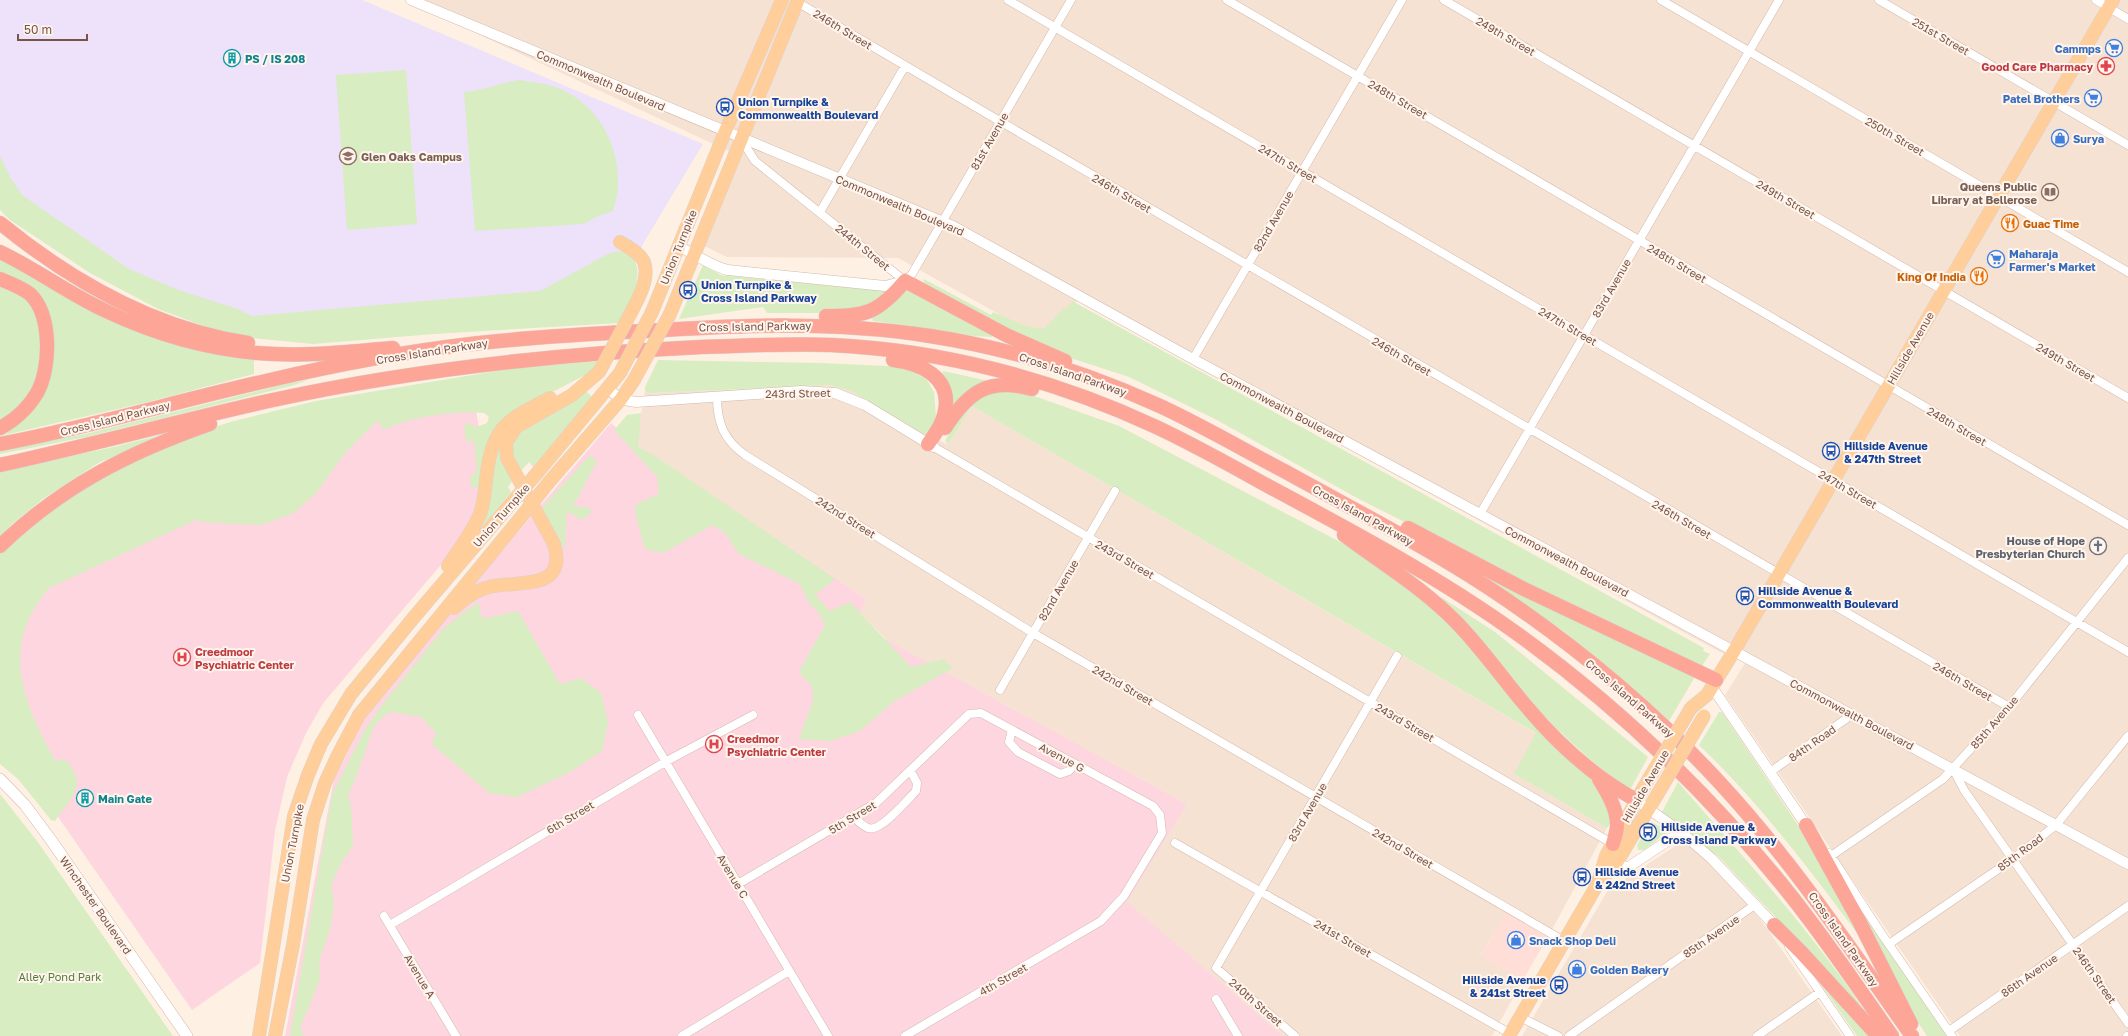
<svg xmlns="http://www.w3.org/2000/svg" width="2128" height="1036" font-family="'Golos Text',sans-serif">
<rect width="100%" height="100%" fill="#fef1e4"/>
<path fill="#f6e2d2" d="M405 0H2128V1036H1960L1725 695 1745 663 1716 650 1077 301 1051 343 898 258 727 257 704 246 739 156Z
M830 385 851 391 948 445 972 406 1537 734 1514 774 1607 828 1548 937 1506 913 1481 955 1523 980 1492 1036H1283L1126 902 1187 804 945 672 943 659 928 663 887 640 859 612 867 599 638 447V432L645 391 650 393Z
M1683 841 1716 869 1742 896 1763 923 1842 1036H1522L1608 890Z"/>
<path fill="#ffded7" d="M1506 912 1548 937 1523 980 1481 956Z"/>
<path fill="#eee1fa" d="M0 0H362L703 144 616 289 283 321 176 306 14 197 0 167Z"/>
<path fill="#fdd6df" d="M475 403 483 455 478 504 457 546 324 702 307 731 287 777 275 831 260 963 192 1010 56 814 0 738V602L277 427Z
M611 423 638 447 867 599 854 622 1187 804 1127 902 1283 1036H285L334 779 369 710 420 647Z"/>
<path fill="#d8edc1" d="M406 70 417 224 347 230 336 75Z
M519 80C532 82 546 83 558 88 606 107 629 164 613 211L596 217 584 224 475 231 464 92C483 91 500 83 519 80Z
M0 156 10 177 22 195 129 269 181 291 235 308 252 316 540 291 608 254C617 251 624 249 631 256 648 274 628 305 619 323L434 334 313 344 251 338 201 325 158 309 90 273 10 220 0 210Z
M0 258 83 304 254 358V374L148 402 0 436V432C16 413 37 393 50 373 52 369 52 363 53 358 58 322 37 280 0 272Z
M703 265 721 275 886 291 873 306 834 313H767L763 307 679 319Z
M924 279 991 315 993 312 1026 326 1044 329 1064 308 1067 309 1072 301 1704 648 1703 651 1710 654 1702 666 1557 598 1442 541 1357 498 1217 420 1129 377 1049 351 922 287 925 283 923 281Z
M0 283C7 287 21 292 26 298 53 336 43 401 0 422Z
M908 288 992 330V337C952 336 912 326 873 321L871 314 889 308Z
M658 360 821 363 887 366 912 371 927 380 934 392 936 417 929 434H924L851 391 830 385 650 393 645 391V387Z
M600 361 591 372 508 415 480 488 471 487 470 475 477 473 474 441 466 442 464 425 469 423 476 427 487 423 489 417 484 413C451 411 413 416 383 430L378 420 345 453 317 492 294 513 261 525 200 522 198 519 49 588C0 646 21 699 56 762L62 759C67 760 71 765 73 770 84 789 68 802 57 818L55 821 51 820 18 779 0 764V553L27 526 97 476 166 442 234 421 316 401 515 368Z
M943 371 989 381 953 407 951 395 942 375Z
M309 380 291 386 86 437 0 454V449L85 434 290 383Z
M586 391 592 397 533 467 529 462 521 471 514 460 512 450 515 439 522 428Z
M990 391 1023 392 1119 426 1367 556 1435 607 1594 779 1613 819 1607 828 1514 774 1536 733 972 406 948 445 945 441 961 412Z
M641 413 638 447 655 456 835 579 815 595 830 611 850 602 911 667 943 659 953 668 893 702 860 731 830 741 799 739 813 701 812 686 799 672 825 625 819 613 809 603 800 584 739 554 725 533 713 525 663 553 645 549 637 521 635 505 659 494 657 477 614 430 627 415Z
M165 434 166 436 100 462 44 498 11 525 0 537V471L109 448Z
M502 436 514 479 508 487 511 492 478 532Z
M589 456 594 458 597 463C587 477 582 492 573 506L589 508 592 512 582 520 567 511 565 549 542 508Z
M1483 575 1696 675 1669 721 1622 679 1562 630Z
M1441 597 1495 632 1648 757 1630 790C1555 738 1499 666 1440 598Z
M478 602 482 619 518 611 560 684 581 678 601 693 608 722 602 751 570 772 517 797 489 793 432 744 436 733 421 717 391 712 384 716 374 726 355 780 348 795 351 806 353 846 341 863 331 885 334 902 330 929 320 958 319 982 300 1028 304 1036H290L332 795 364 731 382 705 444 628Z
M1719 712H1722L1826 867 1875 957C1820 884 1766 809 1699 745Z
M1678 782C1743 857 1811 930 1866 1013L1719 857 1662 812Z
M0 794 37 841 173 1036H0Z
M1651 822 1669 831 1644 850H1638L1637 845Z
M1861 910 1947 1036H1927L1915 1018Z
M1823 983 1873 1036H1857L1822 986Z"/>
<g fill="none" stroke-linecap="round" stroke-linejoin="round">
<g stroke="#d3b9ac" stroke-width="9">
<path id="minor" d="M1008 0 2128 652
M1227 0 2128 525
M1444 0 2128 398
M1661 0 2128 272
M1879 0 2128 145
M2096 0 2128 19
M797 2 991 116 2009 707
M741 139 755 161 905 281 912 274 1071 0
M820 212 905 66
M1193 359 1402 0
M717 397C717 423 724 440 745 455L1033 633 1564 941
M934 447 1613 844
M1480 514 1779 0
M1000 690 1115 491
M638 715 828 1036
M1012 730 1009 742 1018 752 1060 774 1069 771 1075 764
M1953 769 1964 790 2128 1023
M1770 772 1853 714
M853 816C857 820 862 826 868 828 880 833 908 799 916 791L917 783 910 770
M1175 843 1511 1034
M1829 853 1881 933 1952 1036
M1831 856 1943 779 2009 707 2128 558
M738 884 876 803 969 714 981 713 1153 806 1160 815 1162 833 1124 896 1101 921 905 1036
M384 916 456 1036
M390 925 665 762 753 715
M1889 944 2013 859 2056 825 2128 736
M1789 947 1850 1036
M1216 999 1238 1036
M1520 1017 1558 1036
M1949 1031 2128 906
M682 1036 789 971
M1295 1036 1216 968 1397 656
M1569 1036 1756 904
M1757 1036 1820 992
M2127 1036H2128"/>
</g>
<g stroke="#d3b9ac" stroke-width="11">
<path id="tertiary" d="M411 0 953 226 1193 359 2128 864
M678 246C693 253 713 267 728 270L885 286 905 281
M608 390 624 400 636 402 801 391 835 393 865 405 934 447
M1712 687 1806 825
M1636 800 1681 832 1712 859 1774 925
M1617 862 1627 868 1681 832"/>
</g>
<g stroke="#d6b8a9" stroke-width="12">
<path id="secondary" d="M0 779 25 805 51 840 187 1036"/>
</g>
<g stroke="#dcd2cf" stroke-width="14">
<path id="primary" d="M620 242C628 247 640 253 644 262 651 281 634 306 626 322
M652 312 725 132 782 0
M670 314 798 0
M538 472 620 373
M549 482 621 399 634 380
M448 566C459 549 472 533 480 514 485 500 485 486 487 472 493 424 512 418 550 398
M454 608C464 599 476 590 489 587 518 580 568 592 554 544L507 458 506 443 516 427 572 395 599 372 603 365
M1691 708 1707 695 1734 651 2113 0
M1599 879 1606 856 1644 787
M259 1036 294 816 308 775 321 744 351 694 415 616 514 500
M275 1036 293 945 313 820 325 783 338 755 359 715 526 511
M1509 1036 1597 885 1617 862 1657 795"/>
</g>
<g stroke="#dcd2cf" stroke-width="15">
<path id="motorway" d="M0 223C71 281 156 329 248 343
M0 252C36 269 69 294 106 311 159 336 216 352 275 354 315 356 354 351 393 348
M0 279C10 283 21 287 30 294 52 315 51 368 37 393 28 408 15 420 0 428
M826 316C866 317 879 312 905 281L1006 335 1065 361
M893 360C920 363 952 377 945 411 943 423 935 434 928 444
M945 428C968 392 988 377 1032 389
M0 444C90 427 177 401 266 381 334 365 403 352 471 344 529 337 588 334 646 331 743 325 834 321 930 336 1009 348 1087 373 1160 406 1203 426 1244 450 1286 472 1353 509 1421 544 1486 586 1571 642 1651 708 1720 783 1792 861 1851 949 1912 1036
M0 465C92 445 182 420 273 400 415 369 557 354 701 347 745 346 787 343 831 345 942 350 1053 379 1154 426 1193 444 1230 465 1268 486 1354 532 1440 578 1519 635 1617 706 1708 793 1784 887 1823 935 1857 986 1892 1036
M1408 528 1524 589 1716 680
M1344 535C1384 565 1422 587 1458 624 1483 650 1503 679 1526 706 1557 743 1594 777 1636 800
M0 546C62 486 130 452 210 424
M1599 779C1607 792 1618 810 1617 826 1617 832 1614 839 1613 844
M1806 825 1859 921 1911 1024
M1774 925 1802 953 1878 1036"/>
</g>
<use href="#minor" stroke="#fff" stroke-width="8"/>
<use href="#tertiary" stroke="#fff" stroke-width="10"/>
<use href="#secondary" stroke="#fff" stroke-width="11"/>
<use href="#primary" stroke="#ffce9a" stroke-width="13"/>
<use href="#motorway" stroke="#fda596" stroke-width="14"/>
<g stroke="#dcd2cf" stroke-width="14" stroke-linecap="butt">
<path id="primary-bridge" d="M603 365 626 322
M620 373 652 312
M634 380 670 314
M514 500 538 472
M526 511 549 482
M1644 787 1691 708
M1657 795 1704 716"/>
</g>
<use href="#primary-bridge" stroke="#ffce9a" stroke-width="13"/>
</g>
<defs>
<g id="supermarket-ring" transform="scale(0.9)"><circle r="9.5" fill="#fff5ec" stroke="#3f7fe0" stroke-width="1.5"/><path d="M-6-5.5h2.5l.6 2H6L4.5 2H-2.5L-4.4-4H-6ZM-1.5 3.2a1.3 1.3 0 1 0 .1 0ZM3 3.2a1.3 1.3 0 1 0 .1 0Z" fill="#3f7fe0"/></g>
<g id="building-ring" transform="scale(0.9)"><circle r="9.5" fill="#fff5ec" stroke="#0f9aa8" stroke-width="1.5"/><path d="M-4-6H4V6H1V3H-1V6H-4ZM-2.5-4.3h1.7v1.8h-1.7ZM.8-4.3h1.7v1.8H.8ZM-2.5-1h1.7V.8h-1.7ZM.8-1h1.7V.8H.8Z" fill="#0f9aa8"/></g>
<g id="pharmacy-ring" transform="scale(0.9)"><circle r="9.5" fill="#fff5ec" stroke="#e0444e" stroke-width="1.5"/><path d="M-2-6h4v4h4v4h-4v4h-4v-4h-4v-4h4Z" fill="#e0444e"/></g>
<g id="bus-ring" transform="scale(0.9)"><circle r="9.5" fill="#fff5ec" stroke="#1a4fb4" stroke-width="1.5"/><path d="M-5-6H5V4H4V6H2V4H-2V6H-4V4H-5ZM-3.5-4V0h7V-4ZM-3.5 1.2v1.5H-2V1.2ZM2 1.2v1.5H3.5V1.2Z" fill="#1a4fb4"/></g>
<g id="shop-ring" transform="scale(0.9)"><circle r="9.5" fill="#fff5ec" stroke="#3f7fe0" stroke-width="1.5"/><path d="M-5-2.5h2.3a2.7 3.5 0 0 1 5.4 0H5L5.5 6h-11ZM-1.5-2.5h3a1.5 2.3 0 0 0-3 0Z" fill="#3f7fe0"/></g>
<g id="school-ring" transform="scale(0.9)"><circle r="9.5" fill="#fff5ec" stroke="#8d6e63" stroke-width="1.5"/><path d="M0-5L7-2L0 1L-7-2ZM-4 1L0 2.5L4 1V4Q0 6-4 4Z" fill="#8d6e63"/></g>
<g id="library-ring" transform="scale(0.9)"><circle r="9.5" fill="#fff5ec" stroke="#8d6e63" stroke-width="1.5"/><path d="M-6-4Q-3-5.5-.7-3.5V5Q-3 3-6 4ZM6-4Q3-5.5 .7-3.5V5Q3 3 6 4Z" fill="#8d6e63"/></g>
<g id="restaurant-ring" transform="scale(0.9)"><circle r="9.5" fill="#fff5ec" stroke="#e8710a" stroke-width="1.5"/><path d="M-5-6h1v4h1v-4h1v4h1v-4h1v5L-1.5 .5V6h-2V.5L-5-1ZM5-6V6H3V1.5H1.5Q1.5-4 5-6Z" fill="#e8710a"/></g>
<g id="church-ring" transform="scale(0.9)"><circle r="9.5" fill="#fff5ec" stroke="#6b7280" stroke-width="1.5"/><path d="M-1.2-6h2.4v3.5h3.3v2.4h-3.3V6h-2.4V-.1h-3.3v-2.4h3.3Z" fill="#6b7280"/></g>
<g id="hospital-ring" transform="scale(0.9)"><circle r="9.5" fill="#fff5ec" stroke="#e0444e" stroke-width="1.5"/><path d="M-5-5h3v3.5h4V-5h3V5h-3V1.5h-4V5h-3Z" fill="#e0444e"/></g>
</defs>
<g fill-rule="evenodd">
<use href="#supermarket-ring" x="2114" y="48"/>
<use href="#building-ring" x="232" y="58"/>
<use href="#pharmacy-ring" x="2106" y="66"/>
<use href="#supermarket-ring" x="2093" y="98"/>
<use href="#bus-ring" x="725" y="107"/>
<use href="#shop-ring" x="2060" y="138"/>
<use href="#school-ring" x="348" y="156"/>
<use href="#library-ring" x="2050" y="192"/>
<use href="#restaurant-ring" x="2010" y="223"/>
<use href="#supermarket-ring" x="1996" y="259"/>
<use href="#restaurant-ring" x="1979" y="276"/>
<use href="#bus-ring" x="688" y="290"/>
<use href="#bus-ring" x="1831" y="451"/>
<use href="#church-ring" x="2098" y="546"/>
<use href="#bus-ring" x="1745" y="596"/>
<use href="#hospital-ring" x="182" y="657"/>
<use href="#hospital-ring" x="714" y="744"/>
<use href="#building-ring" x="85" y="798"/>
<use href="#bus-ring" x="1648" y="832"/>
<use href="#bus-ring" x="1582" y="877"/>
<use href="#shop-ring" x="1516" y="940"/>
<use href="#shop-ring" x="1577" y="969"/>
<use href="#bus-ring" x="1559" y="985"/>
</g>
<g text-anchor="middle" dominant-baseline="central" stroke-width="4" stroke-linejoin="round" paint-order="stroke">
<g font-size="11" fill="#795347" stroke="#fff5ec">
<text transform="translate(843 29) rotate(31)">246th Street</text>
<text transform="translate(1506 36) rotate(30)">249th Street</text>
<text transform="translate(1941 36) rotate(30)">251st Street</text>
<text transform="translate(601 80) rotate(23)">Commonwealth Boulevard</text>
<text transform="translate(1398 99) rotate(30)">248th Street</text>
<text transform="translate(1895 136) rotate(30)">250th Street</text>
<text transform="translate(989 141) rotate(-60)">81st Avenue</text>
<text transform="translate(1288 163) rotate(30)">247th Street</text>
<text transform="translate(1122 193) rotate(30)">246th Street</text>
<text transform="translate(1786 199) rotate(30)">249th Street</text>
<text transform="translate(900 205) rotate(23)">Commonwealth Boulevard</text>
<text transform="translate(1273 221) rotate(-60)">82nd Avenue</text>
<text transform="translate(678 247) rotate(-68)">Union Turnpike</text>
<text transform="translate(863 247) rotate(39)">244th Street</text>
<text transform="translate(1677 263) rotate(30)">248th Street</text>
<text transform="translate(1611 288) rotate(-60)">83rd Avenue</text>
<text transform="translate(755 326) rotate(-1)">Cross Island Parkway</text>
<text transform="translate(1568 326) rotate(30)">247th Street</text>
<text transform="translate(1910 348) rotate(-60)">Hillside Avenue</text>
<text transform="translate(432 351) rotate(-9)">Cross Island Parkway</text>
<text transform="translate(1402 356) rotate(30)">246th Street</text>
<text transform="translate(2066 362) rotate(30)">249th Street</text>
<text transform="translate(1073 374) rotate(19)">Cross Island Parkway</text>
<text transform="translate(798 393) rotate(-1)">243rd Street</text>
<text transform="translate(1282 407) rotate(28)">Commonwealth Boulevard</text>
<text transform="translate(115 418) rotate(-14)">Cross Island Parkway</text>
<text transform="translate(1957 426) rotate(30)">248th Street</text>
<text transform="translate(1848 489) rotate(30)">247th Street</text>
<text transform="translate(501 515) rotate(-49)">Union Turnpike</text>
<text transform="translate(1363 515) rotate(29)">Cross Island Parkway</text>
<text transform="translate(846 517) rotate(32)">242nd Street</text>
<text transform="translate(1682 519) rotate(30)">246th Street</text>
<text transform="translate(1125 559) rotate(30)">243rd Street</text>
<text transform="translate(1567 561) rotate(28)">Commonwealth Boulevard</text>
<text transform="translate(1058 590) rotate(-60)">82nd Avenue</text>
<text transform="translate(1963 681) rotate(30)">246th Street</text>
<text transform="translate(1123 685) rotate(30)">242nd Street</text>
<text transform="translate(1630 698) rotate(41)">Cross Island Parkway</text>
<text transform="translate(1852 714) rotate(28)">Commonwealth Boulevard</text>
<text transform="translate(1405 722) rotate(30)">243rd Street</text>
<text transform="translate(1994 722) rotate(-49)">85th Avenue</text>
<text transform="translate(1812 743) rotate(-35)">84th Road</text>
<text transform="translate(1062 757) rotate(28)">Avenue G</text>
<text transform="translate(1645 786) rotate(-60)">Hillside Avenue</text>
<text transform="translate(1307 812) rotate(-60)">83rd Avenue</text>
<text transform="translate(570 817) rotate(-31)">6th Street</text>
<text transform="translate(852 817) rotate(-31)">5th Street</text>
<text transform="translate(292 843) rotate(-79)">Union Turnpike</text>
<text transform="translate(1403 848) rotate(30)">242nd Street</text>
<text transform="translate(2020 852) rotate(-37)">85th Road</text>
<text transform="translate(733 876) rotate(59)">Avenue C</text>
<text transform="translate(96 905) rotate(55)">Winchester Boulevard</text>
<text transform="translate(1711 936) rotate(-35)">85th Avenue</text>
<text transform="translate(1343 938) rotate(30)">241st Street</text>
<text transform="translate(1844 939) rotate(55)">Cross Island Parkway</text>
<text transform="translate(2029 975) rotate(-35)">86th Avenue</text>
<text transform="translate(2095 975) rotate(55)">246th Street</text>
<text transform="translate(420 976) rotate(59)">Avenue A</text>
<text transform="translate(1003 979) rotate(-30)">4th Street</text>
<text transform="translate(1256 1002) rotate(41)">240th Street</text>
</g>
<g font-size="11" font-weight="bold" fill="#366cbe" stroke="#fff5ec" text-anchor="start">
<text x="2101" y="48" text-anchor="end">Cammps</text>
<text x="2080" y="98" text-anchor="end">Patel Brothers</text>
<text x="2073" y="138">Surya</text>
<text x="2009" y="253">Maharaja<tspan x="2009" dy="13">Farmer's Market</tspan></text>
<text x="1529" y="940">Snack Shop Deli</text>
<text x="1590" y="969">Golden Bakery</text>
</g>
<g font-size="11" font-weight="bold" fill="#0d838f" stroke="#fff5ec" text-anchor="start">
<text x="245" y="58">PS / IS 208</text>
<text x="98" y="798">Main Gate</text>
</g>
<g font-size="11" font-weight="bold" fill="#be3a42" stroke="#fff5ec" text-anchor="start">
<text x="2093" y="66" text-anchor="end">Good Care Pharmacy</text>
<text x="195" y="651">Creedmoor<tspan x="195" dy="13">Psychiatric Center</tspan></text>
<text x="727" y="738">Creedmor<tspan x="727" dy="13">Psychiatric Center</tspan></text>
</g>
<g font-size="11" font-weight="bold" fill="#164399" stroke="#fff5ec" text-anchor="start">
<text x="738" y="101">Union Turnpike &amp;<tspan x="738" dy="13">Commonwealth Boulevard</tspan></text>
<text x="701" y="284">Union Turnpike &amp;<tspan x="701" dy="13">Cross Island Parkway</tspan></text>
<text x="1844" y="445">Hillside Avenue<tspan x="1844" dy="13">&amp; 247th Street</tspan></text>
<text x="1758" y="590">Hillside Avenue &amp;<tspan x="1758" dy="13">Commonwealth Boulevard</tspan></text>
<text x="1661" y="826">Hillside Avenue &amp;<tspan x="1661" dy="13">Cross Island Parkway</tspan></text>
<text x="1595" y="871">Hillside Avenue<tspan x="1595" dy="13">&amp; 242nd Street</tspan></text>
<text x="1546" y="979" text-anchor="end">Hillside Avenue<tspan x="1546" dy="13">&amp; 241st Street</tspan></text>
</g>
<g font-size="11" font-weight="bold" fill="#785e54" stroke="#fff5ec" text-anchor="start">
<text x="361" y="156">Glen Oaks Campus</text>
<text x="2037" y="186" text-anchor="end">Queens Public<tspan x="2037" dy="13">Library at Bellerose</tspan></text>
</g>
<g font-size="11" font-weight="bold" fill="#c56008" stroke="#fff5ec" text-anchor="start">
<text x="2023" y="223">Guac Time</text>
<text x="1966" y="276" text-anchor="end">King Of India</text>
</g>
<g font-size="11" font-weight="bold" fill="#5b616d" stroke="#fff5ec" text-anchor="end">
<text x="2085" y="540">House of Hope<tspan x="2085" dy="13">Presbyterian Church</tspan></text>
</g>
<g font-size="11" fill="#557a3c" stroke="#fff5ec">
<text x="60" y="976">Alley Pond Park</text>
</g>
</g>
<path d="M18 34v6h69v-6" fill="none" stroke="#795347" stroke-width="2"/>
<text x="24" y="34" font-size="12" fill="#795347" stroke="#fff5ec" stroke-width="3" paint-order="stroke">50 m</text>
</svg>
